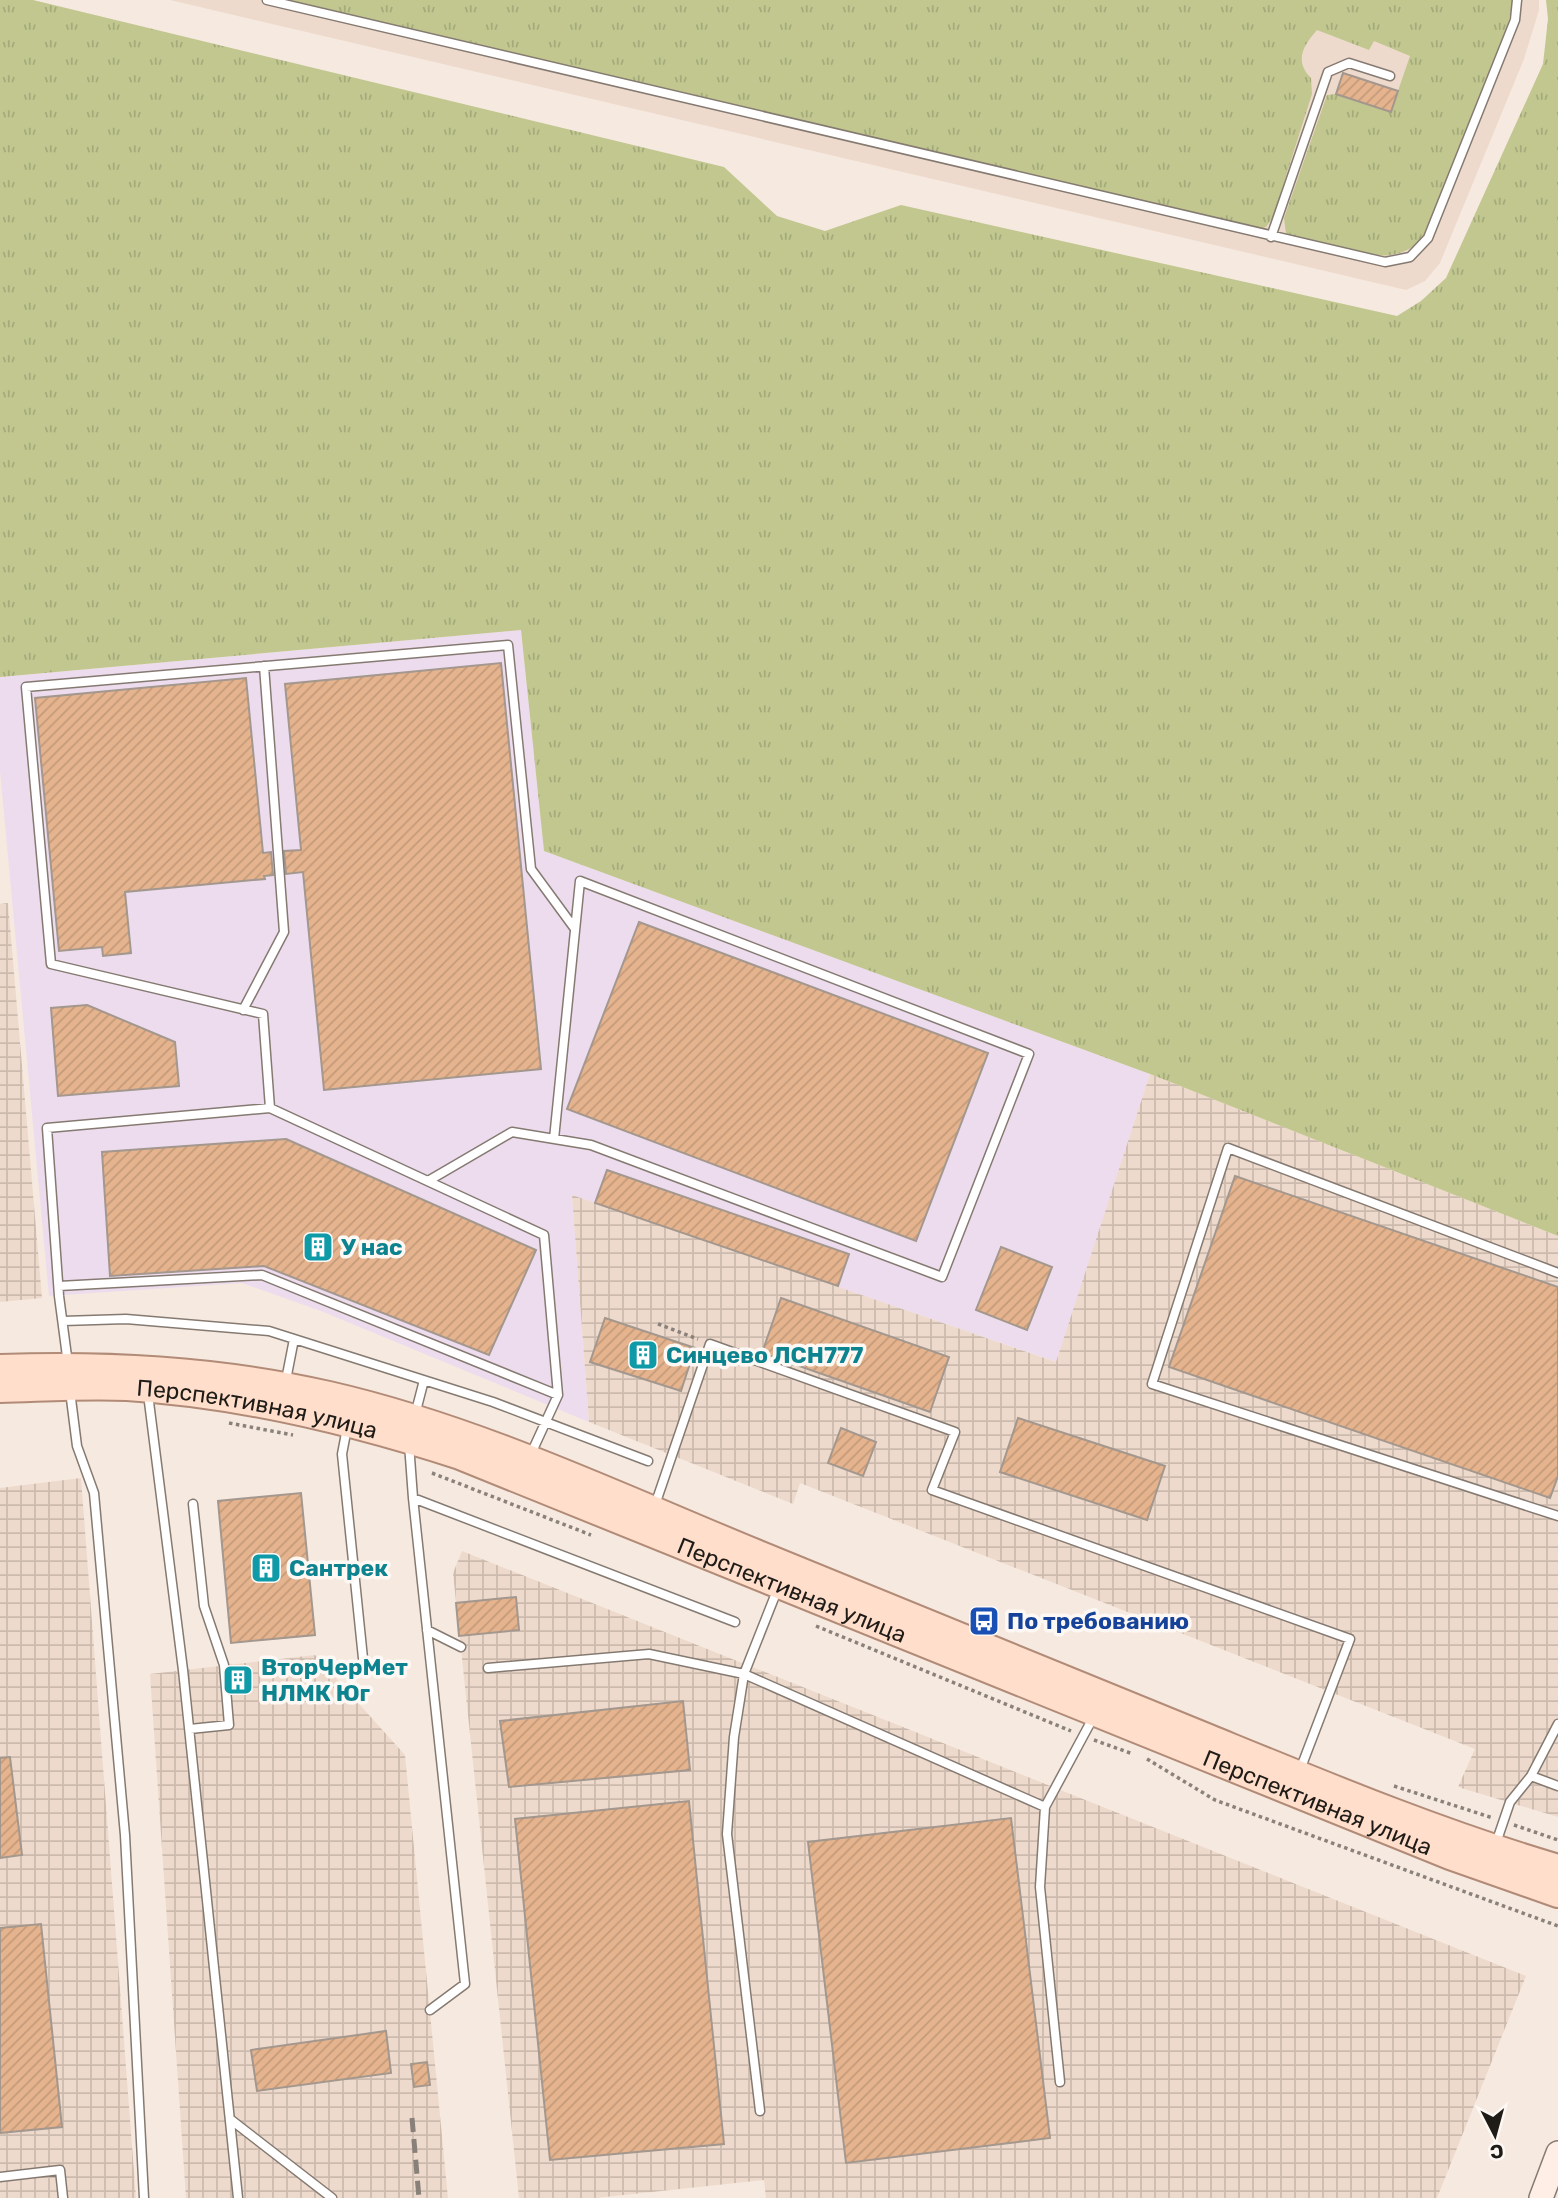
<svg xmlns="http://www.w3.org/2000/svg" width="1558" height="2198" font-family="Rubik,sans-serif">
<defs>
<pattern id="industrial-grid" width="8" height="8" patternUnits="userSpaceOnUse" patternTransform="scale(1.75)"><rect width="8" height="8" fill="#eedacc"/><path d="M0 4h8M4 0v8" fill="none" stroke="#ccbaae"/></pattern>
<pattern id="grass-tufts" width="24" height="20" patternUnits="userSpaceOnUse" patternTransform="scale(1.75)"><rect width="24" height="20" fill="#c1c78f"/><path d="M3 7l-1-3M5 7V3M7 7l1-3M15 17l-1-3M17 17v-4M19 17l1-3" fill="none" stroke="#a5aa7b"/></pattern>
<pattern id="building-hatch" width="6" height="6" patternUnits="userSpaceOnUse" patternTransform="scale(1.75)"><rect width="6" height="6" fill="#e5b48e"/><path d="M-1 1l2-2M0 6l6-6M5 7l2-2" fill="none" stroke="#c49a7a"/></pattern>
</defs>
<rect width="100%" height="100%" fill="#f6e9df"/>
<path fill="#eddcee" d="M521 630 544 851 1150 1074 1057 1362 572 1196 589 1422 321 1311 242 1283 49 1296 0 771V677Z"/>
<path fill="url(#industrial-grid)" d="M8 903 42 1298 0 1302V904Z
M1150 1074 1558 1236V1817L1458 1787 1475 1749 800 1483 793 1504 589 1422 572 1195 1056 1362Z
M81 1478 136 2198H0V1488Z
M462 1551 1526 1976 1437 2198H766L764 2180 596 2198H519L453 1573Z
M315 1655 405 1755 448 2198H186L150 1674Z"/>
<path fill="#eedacc" d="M170 0H1539V10L1524 59 1440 263 1425 281 1406 290Z"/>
<path fill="url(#grass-tufts)" d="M0 0H33L724 167 777 216 825 231 901 205 1397 316 1421 301 1446 278 1543 64 1548 19 1546 0H1558V1236L1150 1074 544 851 521 630 0 677Z
M283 0H1513V2L1507 28 1425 234C1397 277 1326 244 1286 234L1284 218 1327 95 1336 94 1391 111 1410 56 1374 41 1369 50 1317 30C1303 46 1294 61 1311 78L1312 94 1273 217 1266 227 1257 230Z"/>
<path fill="url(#building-hatch)" stroke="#a3978e" stroke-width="2" d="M1343 73 1398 91 1391 112 1336 94Z
M501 663 541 1069 324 1090 303 872 286 874 284 851 301 850 285 684Z
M246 678 263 853 271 852 273 875 264 876 265 879 125 892 131 953 103 956 102 947 59 951 35 698Z
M639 922 988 1053 916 1241 567 1109Z
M87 1005 175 1042 179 1086 58 1096 51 1008Z
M286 1139 536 1250 489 1355 264 1266 110 1276 102 1152Z
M607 1170 849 1254 838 1286 595 1203Z
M1235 1176 1558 1287V1476L1550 1498 1169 1367Z
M1001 1247 1052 1267 1027 1330 976 1310Z
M781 1298 949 1357 930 1412 762 1353Z
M605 1318 695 1348 681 1391 590 1362Z
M1018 1418 1165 1466 1147 1520 1000 1472Z
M841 1428 876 1442 863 1476 828 1463Z
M301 1493 315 1635 231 1643 218 1501Z
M516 1597 519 1630 459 1636 456 1603Z
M683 1701 690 1770 509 1787 500 1721Z
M10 1757 22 1855 0 1858V1758Z
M689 1801 724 2144 550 2160 515 1819Z
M1011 1818 1050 2138 846 2163 808 1842Z
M41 1924 62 2127 0 2133V1928Z
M386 2031 391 2073 257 2091 251 2050Z
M427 2062 430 2085 414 2087 411 2064Z"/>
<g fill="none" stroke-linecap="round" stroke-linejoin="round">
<g stroke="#857a71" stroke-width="11">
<path id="service" d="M267 0 1385 262 1410 257 1428 238 1515 20 1517 0
M1271 237 1328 72 1349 63 1390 76
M243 1010 284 932 264 666
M270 1108 263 1014 51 964 26 687 508 645 531 869 575 929
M428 1181 512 1132 591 1145 942 1277 1029 1054 580 881 554 1139
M1558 1273 1228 1148 1152 1384 1558 1516
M59 1286 262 1275 558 1395 544 1235 270 1108 47 1128 59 1296 68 1364
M63 1321 126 1319 269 1331 493 1402 648 1461
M286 1380 294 1339
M70 1391 77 1446 94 1493 125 1835 144 2198
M148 1394 183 1670 238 2198
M415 1415 424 1380
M347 1428 342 1454 364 1668
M409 1444 413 1498 735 1622
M530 1456 558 1395
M413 1498 465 1984 430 2010
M655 1505 710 1344 955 1432 932 1490 1350 1639 1300 1770
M427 1630 461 1647
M488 1668 649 1654 744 1674 1045 1807
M190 1729 229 1725 224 1665 204 1606 193 1504
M1531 1776 1558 1724
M1495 1846 1510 1802 1531 1776 1558 1786
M1060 2082 1040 1887 1045 1807 1094 1716
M760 2111 727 1834 734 1737 744 1674 778 1588
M230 2119 332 2198
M0 2177 60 2170 63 2198"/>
</g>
<g stroke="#857a71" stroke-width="26">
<path id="secondary" d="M1541 2198 1558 2153"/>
</g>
<g stroke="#b18b77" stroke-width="30">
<g id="primary">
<path d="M0 1368C112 1364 220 1370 329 1395 477 1429 617 1496 756 1553 907 1615 1058 1677 1209 1738 1324 1785 1439 1833 1558 1868"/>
<path id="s1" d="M0 1389C42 1388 85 1385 127 1387 241 1394 352 1421 460 1456L1450 1856 1558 1894"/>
</g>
</g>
<path stroke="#89817a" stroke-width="3.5" stroke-dasharray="3.5 3.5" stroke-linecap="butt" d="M658 1324 698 1339
M229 1423 293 1435
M432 1473 591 1535
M816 1626 1071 1731
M1094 1740 1133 1754
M1147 1759 1215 1800 1558 1926
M1394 1786 1493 1818
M1514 1825 1558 1840"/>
<use href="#service" stroke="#fff" stroke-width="8"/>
<use href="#secondary" stroke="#ffeee6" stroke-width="23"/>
<use href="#primary" stroke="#ffdecc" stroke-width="26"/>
<path stroke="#888079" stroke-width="5" stroke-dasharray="14 7" stroke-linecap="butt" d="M412 2118 419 2198"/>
</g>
<defs>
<g id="building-square" transform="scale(1.575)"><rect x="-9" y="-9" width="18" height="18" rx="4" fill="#0f9aa8" stroke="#fdf8f4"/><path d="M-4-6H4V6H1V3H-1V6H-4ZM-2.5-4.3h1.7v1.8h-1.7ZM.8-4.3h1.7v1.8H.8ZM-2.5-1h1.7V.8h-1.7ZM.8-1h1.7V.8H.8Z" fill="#fff"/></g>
<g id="bus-square" transform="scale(1.575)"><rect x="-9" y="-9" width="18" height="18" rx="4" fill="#1a4fb4" stroke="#fdf8f4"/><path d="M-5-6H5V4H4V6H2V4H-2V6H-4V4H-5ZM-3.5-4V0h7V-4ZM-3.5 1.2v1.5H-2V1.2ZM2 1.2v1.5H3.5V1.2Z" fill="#fff"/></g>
</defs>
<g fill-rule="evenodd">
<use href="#building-square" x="318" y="1247"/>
<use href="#building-square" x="643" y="1355"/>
<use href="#building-square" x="266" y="1568"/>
<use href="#bus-square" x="984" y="1621"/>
<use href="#building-square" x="238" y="1680"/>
</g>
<g text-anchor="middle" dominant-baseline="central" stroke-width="7" stroke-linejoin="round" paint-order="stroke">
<g font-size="23" font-weight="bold" fill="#0d838f" stroke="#fdf8f4" text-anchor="start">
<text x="341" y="1247">У нас</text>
<text x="666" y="1355">Синцево ЛСН777</text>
<text x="289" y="1568">Сантрек</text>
<text x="261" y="1667">ВторЧерМет<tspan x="261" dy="26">НЛМК Юг</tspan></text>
</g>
<g font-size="23" fill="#1f1b17" stroke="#fdf8f4">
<text stroke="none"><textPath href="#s1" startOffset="259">Перспективная улица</textPath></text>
<text stroke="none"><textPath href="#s1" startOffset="826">Перспективная улица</textPath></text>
<text stroke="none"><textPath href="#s1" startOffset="1393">Перспективная улица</textPath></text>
</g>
<g font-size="23" font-weight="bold" fill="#164399" stroke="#fdf8f4" text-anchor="start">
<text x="1007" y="1621">По требованию</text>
</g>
</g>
<g transform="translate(1495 2135) rotate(174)" stroke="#fdf8f4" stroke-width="5" paint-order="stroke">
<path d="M0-5L12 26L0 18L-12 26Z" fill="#1f1b17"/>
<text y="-10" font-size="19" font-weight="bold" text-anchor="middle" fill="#1f1b17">С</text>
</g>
</svg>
